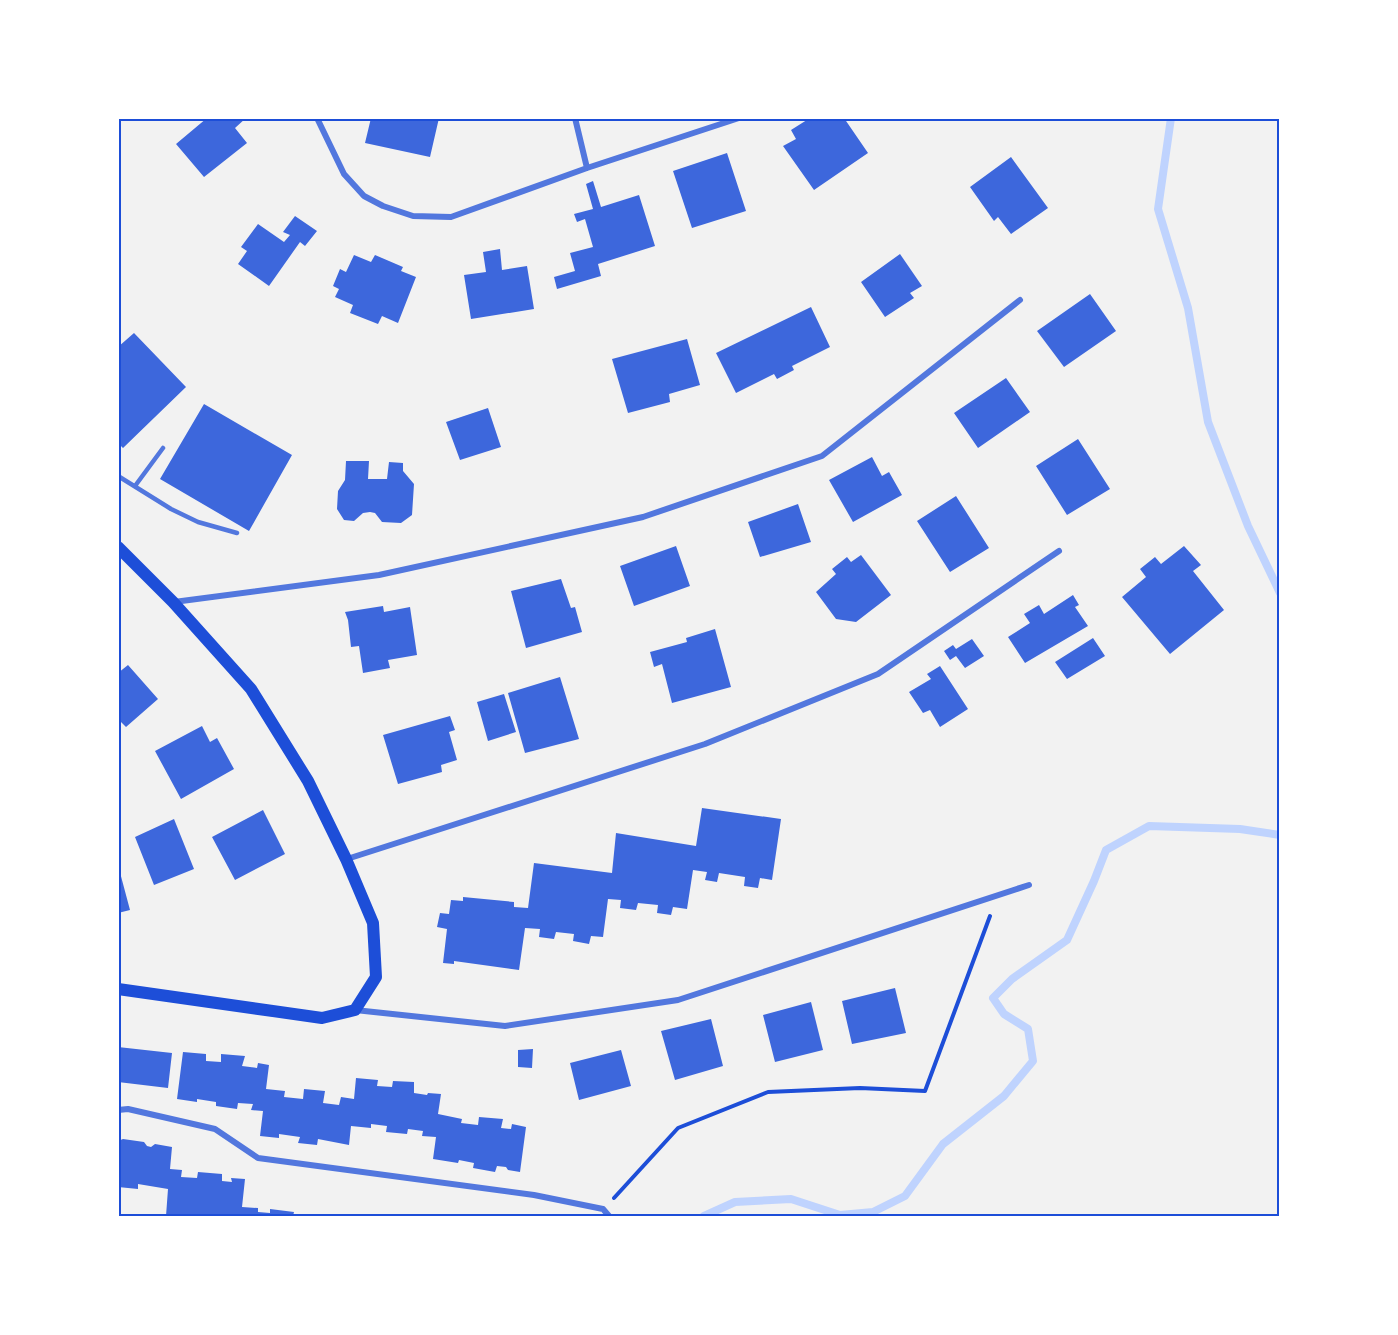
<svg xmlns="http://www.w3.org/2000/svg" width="1398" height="1335" font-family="Figtree,sans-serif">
<rect width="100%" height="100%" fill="#f2f2f2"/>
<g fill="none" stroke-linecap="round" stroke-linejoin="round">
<path stroke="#bfd3fe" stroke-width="8" d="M1171 118 1158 209 1188 308 1208 422 1248 526 1280 593
M704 1216 735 1202 791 1199 840 1215 873 1212 905 1196 943 1144 1004 1096 1033 1061 1028 1029 1004 1014 993 998 1012 979 1067 940 1094 881 1106 850 1149 826 1240 829 1280 835"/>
</g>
<path fill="#3d67dc" d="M207 118H246L235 128 247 143 204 177 176 144Z
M371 118H439L430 157 365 143Z
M810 118H844L868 153 814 190 783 146 796 139 791 130Z
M727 153 746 211 692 228 673 171Z
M1011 157 1048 208 1011 234 998 217 994 221 970 187Z
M593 181 601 207 639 195 655 246 598 264 601 276 557 289 554 277 575 271 570 253 593 247 585 219 577 222 574 214 593 209 586 184Z
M295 216 317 231 305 246 300 242 269 286 238 264 247 251 241 247 258 224 284 242 290 235 283 232Z
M500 249 502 270 527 266 534 309 471 319 464 275 486 272 483 252Z
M900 254 922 286 910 293 914 298 885 317 861 282Z
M354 255 371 262 375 255 403 267 401 271 416 277 398 323 382 316 378 324 350 313 353 305 335 297 339 289 333 286 340 269 346 272Z
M1090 294 1116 331 1064 367 1037 331Z
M811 307 830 347 792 366 794 370 777 379 774 374 736 393 716 353Z
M134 333 186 387 123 448 118 443V347Z
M687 339 700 385 669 394 670 402 628 413 612 359Z
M1006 378 1030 412 978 448 954 413Z
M204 404 292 455 249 531 160 479Z
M488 408 501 447 460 460 446 422Z
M1078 439 1110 489 1067 515 1036 466Z
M872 457 882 476 889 472 902 495 853 522 829 480Z
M346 461H369L368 479H387L389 462 403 463V471L414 484 412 515 401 523 382 522 375 513 370 512 363 513 354 521 344 520 337 509 338 491 345 480Z
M956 496 989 548 950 572 917 521Z
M798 504 811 542 760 557 748 522Z
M676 546 690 586 634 606 620 566Z
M1184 546 1201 565 1193 571 1224 610 1170 654 1122 597 1146 577 1140 569 1155 557 1161 564Z
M861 555 891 595 856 622 836 619 816 592 836 574 832 569 847 557 851 562Z
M561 579 571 608 575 607 582 632 526 648 511 591Z
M1073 595 1079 605 1075 607 1088 626 1025 663 1008 637 1030 623 1024 614 1039 605 1044 614Z
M383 606 384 612 410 607 417 655 388 660 390 668 363 673 359 646 351 647 348 620 345 612Z
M715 629 731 687 672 703 662 664 654 667 650 652 687 642 686 638Z
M1093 638 1105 656 1067 679 1055 662Z
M972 639 984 656 965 668 956 656 950 660 944 651 953 645 956 649Z
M128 665 158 699 126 727 118 719V673Z
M940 666 968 709 940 727 930 710 923 713 909 692 931 679 927 674Z
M560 677 579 739 525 753 508 693Z
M504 694 516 732 488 741 477 702Z
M450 716 455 730 449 732 457 760 441 765 442 772 398 784 383 735Z
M202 726 210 742 217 738 234 769 181 799 155 751Z
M702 808 781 819 772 880 760 878 758 888 744 886 745 877 719 873 717 882 705 880 707 872 693 870 687 909 673 907 671 915 657 913 658 905 638 903 636 910 620 908 621 900 608 899 603 937 591 936 589 944 573 941 574 934 556 932 554 939 539 937 540 929 525 928 519 970 454 961V964L443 963 447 929 437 927 440 913 449 914 451 900 463 901V897L514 902V907L528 908 534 863 612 873 616 833 696 846Z
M263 810 285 854 235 880 212 837Z
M174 819 194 869 154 885 135 837Z
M118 865 130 910 118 913Z
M895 988 906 1033 852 1044 842 1001Z
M811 1002 823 1050 775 1062 763 1015Z
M711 1019 723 1066 675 1080 661 1031Z
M118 1047 172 1053 168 1088 118 1082Z
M533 1049 532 1068 518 1067V1050Z
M621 1050 631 1086 579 1100 570 1063Z
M183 1052 206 1054V1061L221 1062V1054L245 1056 242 1066 257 1068 258 1063 269 1065 266 1089 285 1091 284 1097 303 1099 304 1089 325 1091 323 1103 339 1105 341 1097 354 1099 356 1078 378 1080 377 1086 392 1087 393 1081 414 1082V1093L427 1095 428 1093 441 1094 438 1114 462 1119 461 1123 478 1125 479 1117 503 1119 501 1128 511 1129 512 1124 526 1127 520 1172 508 1170 506 1167 497 1166 495 1172 473 1168 474 1163 459 1160 458 1163 433 1159 436 1137 422 1136 423 1131 408 1129 407 1134 386 1132 387 1126 371 1124V1128L351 1126 349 1145 318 1139 317 1145 298 1143 300 1137 279 1134V1138L260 1136 263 1111 251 1110 253 1104 238 1103 237 1109 216 1106V1102L197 1099V1102L177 1099Z
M123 1139 144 1142 147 1146 151 1147 155 1144 172 1147 170 1169 182 1170 181 1177 197 1178 198 1172 222 1174V1181L232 1182 231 1178 245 1179 242 1207 258 1208V1212L270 1213V1209L294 1212 293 1216H191L177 1214 176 1216H166L168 1189 138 1184V1189L118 1187V1141Z"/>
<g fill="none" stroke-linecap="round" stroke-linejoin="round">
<path stroke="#1d4ed8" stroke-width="4" d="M614 1198 678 1128 768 1092 860 1088 925 1091 990 916"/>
<path stroke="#5277de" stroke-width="4.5" d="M118 476 171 509 198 522 237 533
M135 486 163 448"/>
<path stroke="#5277de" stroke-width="6" d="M317 118 344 174 364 196 383 206 413 216 451 217 587 168 739 118
M575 118 587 168
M174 602 379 575 643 517 822 456 1020 300
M347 859 705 744 878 674 1059 551
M355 1010 505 1026 678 1000 1029 885
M118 1110 128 1109 215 1129 258 1158 534 1195 603 1209 609 1216"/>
<path stroke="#1d4ed8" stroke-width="12" d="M118 547 173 602 251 689 308 781 346 859 373 923 376 977 355 1010 322 1018 118 989"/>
</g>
<rect width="1398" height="1335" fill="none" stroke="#ffffff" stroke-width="240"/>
<rect x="120" y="120" width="1158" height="1095" fill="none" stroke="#1d4ed8" stroke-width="2"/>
</svg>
